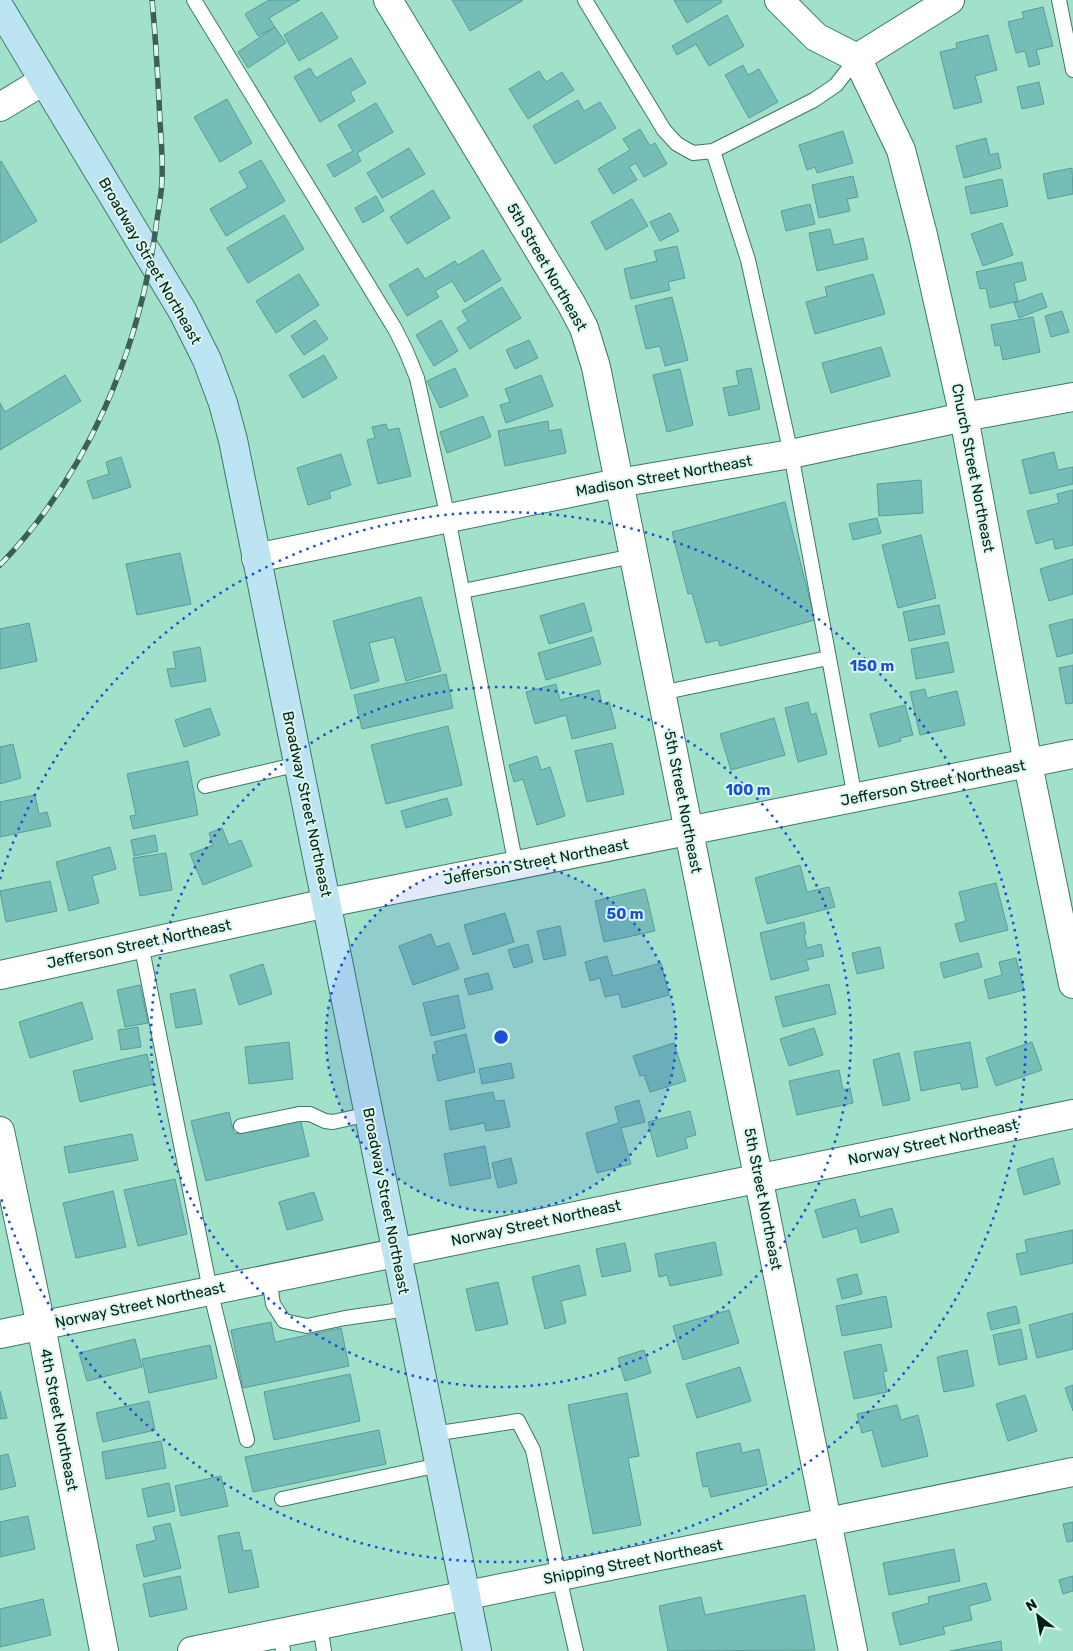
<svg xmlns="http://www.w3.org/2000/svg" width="1073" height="1651" font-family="Rubik,sans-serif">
<rect width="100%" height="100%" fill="#a1e0c9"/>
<path fill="#76bcb7" stroke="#589d99" d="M269 0H300L269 18 275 27 258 36 245 14Z
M452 0H522V1L470 31Z
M674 0H721L722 2 687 23Z
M1043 7 1053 46 1036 50 1040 64 1029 67 1025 51 1016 53 1008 22 1024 18 1022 12Z
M322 12 338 38 299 61 284 35Z
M727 15 744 46 709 66 696 44 677 55 672 46Z
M275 27 286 43 248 68 238 52Z
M988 35 997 70 975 76 982 102 954 109 940 52 957 48 956 43Z
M351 58 366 83 350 92 355 101 320 122 294 77 310 68 316 78Z
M743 65 748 75 759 69 778 102 749 118 725 75Z
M539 71 546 82 562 72 574 90 528 119 509 89Z
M1039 82 1044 104 1022 109 1017 87Z
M227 99 252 143 220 162 194 117Z
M578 100 584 111 600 102 616 128 555 164 533 126Z
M376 103 393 132 357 153 361 161 334 177 327 165 353 151 338 125Z
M640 129 650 146 655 143 667 164 644 177 636 163 629 167 637 180 613 194 598 169 630 150 623 139Z
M843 131 853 163 817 173 815 167 807 170 799 145Z
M986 138 990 155 998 153 1001 168 964 178 956 146Z
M409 148 425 174 382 198 367 173Z
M261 160 285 201 226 236 210 209 248 187 239 172Z
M1 161 37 221 0 243V162Z
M1072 168 1073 194 1048 199 1043 174Z
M853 176 858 197 847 199 850 211 819 218 812 185Z
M1002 179 1008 206 971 214 965 187Z
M433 190 450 218 407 244 390 217Z
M376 196 384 211 363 223 355 208Z
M632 199 648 226 606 250 591 222Z
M810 204 815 224 786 231 781 211Z
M670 213 679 231 660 241 650 222Z
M284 215 304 249 248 283 227 248Z
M1002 223 1013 255 983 266 971 234Z
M830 229 834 245 863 238 868 259 817 271 809 233Z
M677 246 685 278 668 282 670 290 631 299 624 269 657 261 654 251Z
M483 250 501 280 465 302 452 281 435 291 439 297 407 316 389 285 418 268 425 279 455 261 458 265Z
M1022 262 1026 280 1014 283 1018 301 990 308 986 288 980 289 976 272Z
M299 274 319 305 276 333 256 301Z
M873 274 885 314 815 334 806 302 827 296 825 287Z
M502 287 521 318 470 349 457 328 468 321 462 311Z
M1042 293 1047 307 1019 318 1014 303Z
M672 297 688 360 665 366 660 346 646 349 635 306Z
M1062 311 1069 332 1051 337 1045 316Z
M1033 317 1040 352 1003 360 1000 345 995 346 991 325Z
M315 320 328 339 304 355 291 336Z
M441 320 458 351 434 366 416 335Z
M529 340 538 358 515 369 506 350Z
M881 347 890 376 831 393 822 363Z
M324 355 337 378 303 398 289 375Z
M455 368 468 396 440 408 427 381Z
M751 368 760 409 729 416 723 388 739 385 736 371Z
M680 369 693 425 667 432 653 375Z
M65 375 81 401 0 450V403L5 412Z
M541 375 553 406 506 423 500 405 510 402 505 389Z
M483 416 491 437 447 453 440 432Z
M548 421 549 431 561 429 566 453 505 466 498 431Z
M386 424 388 430 399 428 411 476 378 484 367 440 375 438 372 427Z
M1054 452 1058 470 1073 467V484L1030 494 1022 460Z
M341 454 351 485 329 492 331 498 308 505 297 468Z
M121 457 131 487 93 499 87 481 109 474 106 462Z
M921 480 923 513 879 516 877 484Z
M1073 490V545L1055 549 1053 539 1036 544 1027 511 1059 503 1057 494Z
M785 502 815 620 720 646 718 640 706 643 692 593 688 594 672 532Z
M877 518 881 533 853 540 849 524Z
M921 535 936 598 898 608 882 545Z
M180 553 191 604 137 615 126 564Z
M1073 559V594L1049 601 1040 569Z
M421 597 441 671 406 681 394 637 369 643 379 681 351 689 333 621Z
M584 603 592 631 549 644 540 616Z
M939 605 945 634 909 641 903 612Z
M1073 619V653L1057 657 1049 625Z
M29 623 37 661 0 669V629Z
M593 637 601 664 546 680 538 653Z
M948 642 954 672 916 679 911 649Z
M200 647 206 681 171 687 167 669 176 668 173 652Z
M1073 665V703L1066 704 1059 668Z
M446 674 453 708 362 729 354 695Z
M556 684 560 700 599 690 602 704 609 702 616 728 572 739 566 715 535 724 526 692Z
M925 689 927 698 957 691 965 725 920 735 910 692Z
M808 702 811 715 816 713 827 754 798 762 785 708Z
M905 705 913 735 900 738 901 741 879 747 870 714Z
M210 708 220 735 184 747 175 720Z
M774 718 785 755 731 770 720 734Z
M448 726 462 785 386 804 371 745Z
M612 743 624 794 587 802 575 751Z
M13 744 21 778 0 784V747Z
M537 756 541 770 550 767 565 816 537 825 523 779 514 782 509 765Z
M188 761 198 815 133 829 130 816 136 815 127 774Z
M35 795 39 814 47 812 51 826 0 837V802Z
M447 798 452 815 406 828 401 811Z
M222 828 229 845 241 840 252 866 203 885 190 854 213 845 209 833Z
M155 835 158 851 134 856 131 840Z
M110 847 116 869 92 876 99 903 69 911 56 862Z
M166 853 172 890 140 896 133 858Z
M800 865 807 892 829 887 835 907 767 924 755 878Z
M50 881 57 911 6 922 0 891Z
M996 883 1008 930 960 942 955 924 966 921 959 892Z
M645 889 655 931 604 942 595 901Z
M505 913 514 942 473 955 464 925Z
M804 922 806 934 804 935 807 948 821 944 824 956 806 960 809 970 771 980 760 933Z
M560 926 566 955 544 960 537 931Z
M431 934 436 947 449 943 459 969 413 985 399 946Z
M528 944 533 962 514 968 508 950Z
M880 947 884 968 857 974 852 953Z
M978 953 982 967 944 978 940 963Z
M607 956 613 976 661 963 669 995 622 1008 619 994 605 997 600 978 590 981 585 962Z
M1016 958 1024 990 989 999 984 980 1002 975 999 962Z
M263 964 272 994 239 1005 230 975Z
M488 973 493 989 469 995 464 979Z
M829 984 836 1014 783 1027 775 997Z
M140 985 148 1023 125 1027 117 990Z
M195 989 202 1024 176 1028 170 994Z
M458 995 465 1028 431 1036 423 1003Z
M82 1002 93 1039 30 1058 19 1022Z
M138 1027 141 1047 121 1050 118 1030Z
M814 1028 823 1055 789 1066 780 1039Z
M466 1034 475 1072 438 1081 432 1055 437 1054 434 1042Z
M289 1042 293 1079 249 1084 245 1047Z
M970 1042 978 1087 962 1090 960 1083 921 1091 914 1052Z
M1032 1042 1042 1070 996 1086 986 1058Z
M674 1043 686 1081 650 1092 644 1075 640 1076 633 1056Z
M899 1053 910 1100 883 1106 873 1060Z
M147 1054 154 1084 80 1102 73 1071Z
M511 1063 514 1078 482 1084 479 1069Z
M839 1070 843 1090 850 1088 853 1103 797 1115 789 1081Z
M493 1092 495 1101 504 1100 510 1127 486 1131 484 1123 450 1130 445 1101Z
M639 1100 645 1122 621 1128 631 1164 597 1173 586 1133 619 1123 615 1107Z
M690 1111 696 1135 685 1138 688 1148 657 1157 648 1122Z
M229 1112 234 1134 300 1118 309 1156 206 1181 191 1121Z
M132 1134 138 1160 69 1173 64 1147Z
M485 1146 491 1178 450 1186 444 1154Z
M511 1158 517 1183 498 1188 492 1163Z
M1053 1158 1060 1184 1024 1195 1017 1169Z
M175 1179 187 1234 138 1246 124 1190Z
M113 1191 126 1247 76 1258 63 1203Z
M314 1192 323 1220 287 1230 279 1202Z
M855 1199 860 1217 892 1208 899 1232 861 1243 857 1228 823 1238 815 1210Z
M1073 1230V1263L1021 1275 1016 1254 1027 1252 1025 1240Z
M715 1242 722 1275 670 1286 667 1275 659 1277 655 1254Z
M625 1243 631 1271 602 1277 596 1249Z
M579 1265 586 1295 561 1301 566 1323 545 1329 532 1277Z
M857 1274 862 1294 842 1299 837 1279Z
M498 1282 508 1324 476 1331 466 1289Z
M886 1296 892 1327 842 1336 836 1306Z
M1016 1306 1020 1323 991 1330 987 1313Z
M729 1310 739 1343 683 1360 673 1326Z
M1073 1313V1349L1037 1358 1029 1325Z
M271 1322 275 1342 341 1328 349 1366 243 1388 231 1330Z
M1021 1329 1027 1359 999 1365 993 1335Z
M135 1339 142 1367 87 1381 79 1353Z
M881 1344 887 1371 883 1372 887 1392 854 1399 844 1352Z
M210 1345 217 1378 149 1393 142 1359Z
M644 1350 651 1373 625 1381 618 1358Z
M967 1350 974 1386 944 1392 937 1357Z
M740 1367 751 1401 697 1418 686 1384Z
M350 1374 360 1421 274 1440 264 1392Z
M1073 1385V1411L1065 1388Z
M0 1391 7 1418 0 1419Z
M627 1393 639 1456 628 1458 641 1525 593 1534 568 1405Z
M1025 1395 1037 1431 1008 1441 996 1404Z
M149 1401 155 1430 103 1442 96 1413Z
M897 1405 901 1420 918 1415 928 1456 882 1467 872 1430 862 1433 857 1414Z
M379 1430 386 1464 253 1492 245 1457Z
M161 1441 166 1468 106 1479 102 1452Z
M740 1443 742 1453 759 1449 767 1485 711 1497 708 1486 703 1487 696 1453Z
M8 1454 16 1486 0 1490V1456Z
M221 1476 228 1506 181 1516 175 1486Z
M169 1483 175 1511 148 1517 142 1489Z
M28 1516 35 1549 0 1557V1522Z
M1073 1522V1541L1067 1542 1063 1524Z
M170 1523 181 1568 144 1577 136 1545 156 1540 153 1527Z
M239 1532 243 1551 251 1550 259 1587 229 1593 218 1536Z
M954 1549 960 1581 889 1595 883 1563Z
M180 1576 187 1609 150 1617 143 1584Z
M1073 1576V1591L1063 1594 1059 1580Z
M986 1583 991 1600 969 1606 972 1620 943 1627 945 1634 900 1645 892 1613 929 1603 928 1597Z
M805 1595 815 1650 668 1651 659 1606 701 1597 705 1615Z
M43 1599 51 1635 0 1647V1609Z
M1001 1641 1002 1651H950Z"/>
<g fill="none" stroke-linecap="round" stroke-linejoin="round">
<g stroke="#3d7966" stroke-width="16">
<path id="lane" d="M194 0 395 329 406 351 417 378 448 518 516 866
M585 0 664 130 677 144 693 153 713 151 814 100 836 85 857 58
M1059 0 1073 70
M713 151 748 260 791 454 855 798
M463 591 633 556
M661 693 828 658
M205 786 299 764
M141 944 210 1290 247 1440
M241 1126 299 1114H310L325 1121 333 1122 369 1114
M269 1278 273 1304 284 1321 307 1326 345 1318 408 1309
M433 1434 518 1421 533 1450 559 1577 576 1651
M282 1499 439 1465
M320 1625 324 1651
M280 1633 283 1651"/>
</g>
<g stroke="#3d7966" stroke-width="30">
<path id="street" d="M388 0 572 305 584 328 596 367 853 1651
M779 0 816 37 857 58 901 150 923 235 964 417 1028 764 1073 984
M857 58 950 0
M0 107 43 81
M256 558 618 483 791 454 964 417 1073 397
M0 975 327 903 1073 754
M0 1131 41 1326 104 1651
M0 1334 1073 1114
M192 1651 1073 1472"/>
</g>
<g stroke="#3d7966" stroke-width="30">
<path id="secondary" d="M0 8 183 312 207 360 223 403 233 440 477 1651"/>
</g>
<use href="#lane" stroke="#fff" stroke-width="14"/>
<use href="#street" stroke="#fff" stroke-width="28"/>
<use href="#secondary" stroke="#bde4f2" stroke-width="28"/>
<g stroke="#3b6155" stroke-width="5.5">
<path id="rail" d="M0 565C88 474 139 351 156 227 158 210 162 194 162 178 163 159 161 140 160 121 158 80 156 40 152 0"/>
</g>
<use href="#rail" stroke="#dbf9ed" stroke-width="4" stroke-dasharray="11" stroke-linecap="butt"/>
</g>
<circle cx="501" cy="1037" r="175" fill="#1d4ed8" fill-opacity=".12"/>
<g fill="none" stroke="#1d4ed8" stroke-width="2.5" stroke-dasharray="2.5 5">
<circle cx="501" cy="1037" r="175"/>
<circle cx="501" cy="1037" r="350"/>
<path d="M0 879A525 525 0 1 1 0 1195"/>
</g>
<g text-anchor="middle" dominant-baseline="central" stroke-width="4" stroke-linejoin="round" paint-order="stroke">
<g font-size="15" fill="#051e17" stroke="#dbf9ed">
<text transform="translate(150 261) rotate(60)">Broadway Street Northeast</text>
<text transform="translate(547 267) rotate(60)">5th Street Northeast</text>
<text transform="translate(973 468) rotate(79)">Church Street Northeast</text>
<text transform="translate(664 476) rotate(-10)">Madison Street Northeast</text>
<text transform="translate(933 783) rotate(-11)">Jefferson Street Northeast</text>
<text transform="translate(683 802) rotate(79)">5th Street Northeast</text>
<text transform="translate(307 804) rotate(78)">Broadway Street Northeast</text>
<text transform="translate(536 862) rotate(-11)">Jefferson Street Northeast</text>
<text transform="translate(139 944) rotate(-12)">Jefferson Street Northeast</text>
<text transform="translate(933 1142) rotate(-12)">Norway Street Northeast</text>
<text transform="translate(763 1199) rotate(79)">5th Street Northeast</text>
<text transform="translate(386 1201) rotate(79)">Broadway Street Northeast</text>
<text transform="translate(536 1223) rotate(-12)">Norway Street Northeast</text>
<text transform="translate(140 1305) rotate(-12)">Norway Street Northeast</text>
<text transform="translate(59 1420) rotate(79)">4th Street Northeast</text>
<text transform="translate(633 1562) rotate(-11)">Shipping Street Northeast</text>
</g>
</g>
<circle cx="501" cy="1037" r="8" fill="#1d4ed8" stroke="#dbf9ed" stroke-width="2.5"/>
<g font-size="15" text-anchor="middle" font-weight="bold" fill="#1d4ed8" stroke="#dbf9ed" stroke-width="4" stroke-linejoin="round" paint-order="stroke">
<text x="872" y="671">150 m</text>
<text x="748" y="795">100 m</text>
<text x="625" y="919">50 m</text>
</g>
<g transform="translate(1038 1616) rotate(329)" stroke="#dbf9ed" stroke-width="4" paint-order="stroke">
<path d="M0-4L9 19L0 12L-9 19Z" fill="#051e17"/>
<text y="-8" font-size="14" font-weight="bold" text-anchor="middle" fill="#051e17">N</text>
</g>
</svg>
